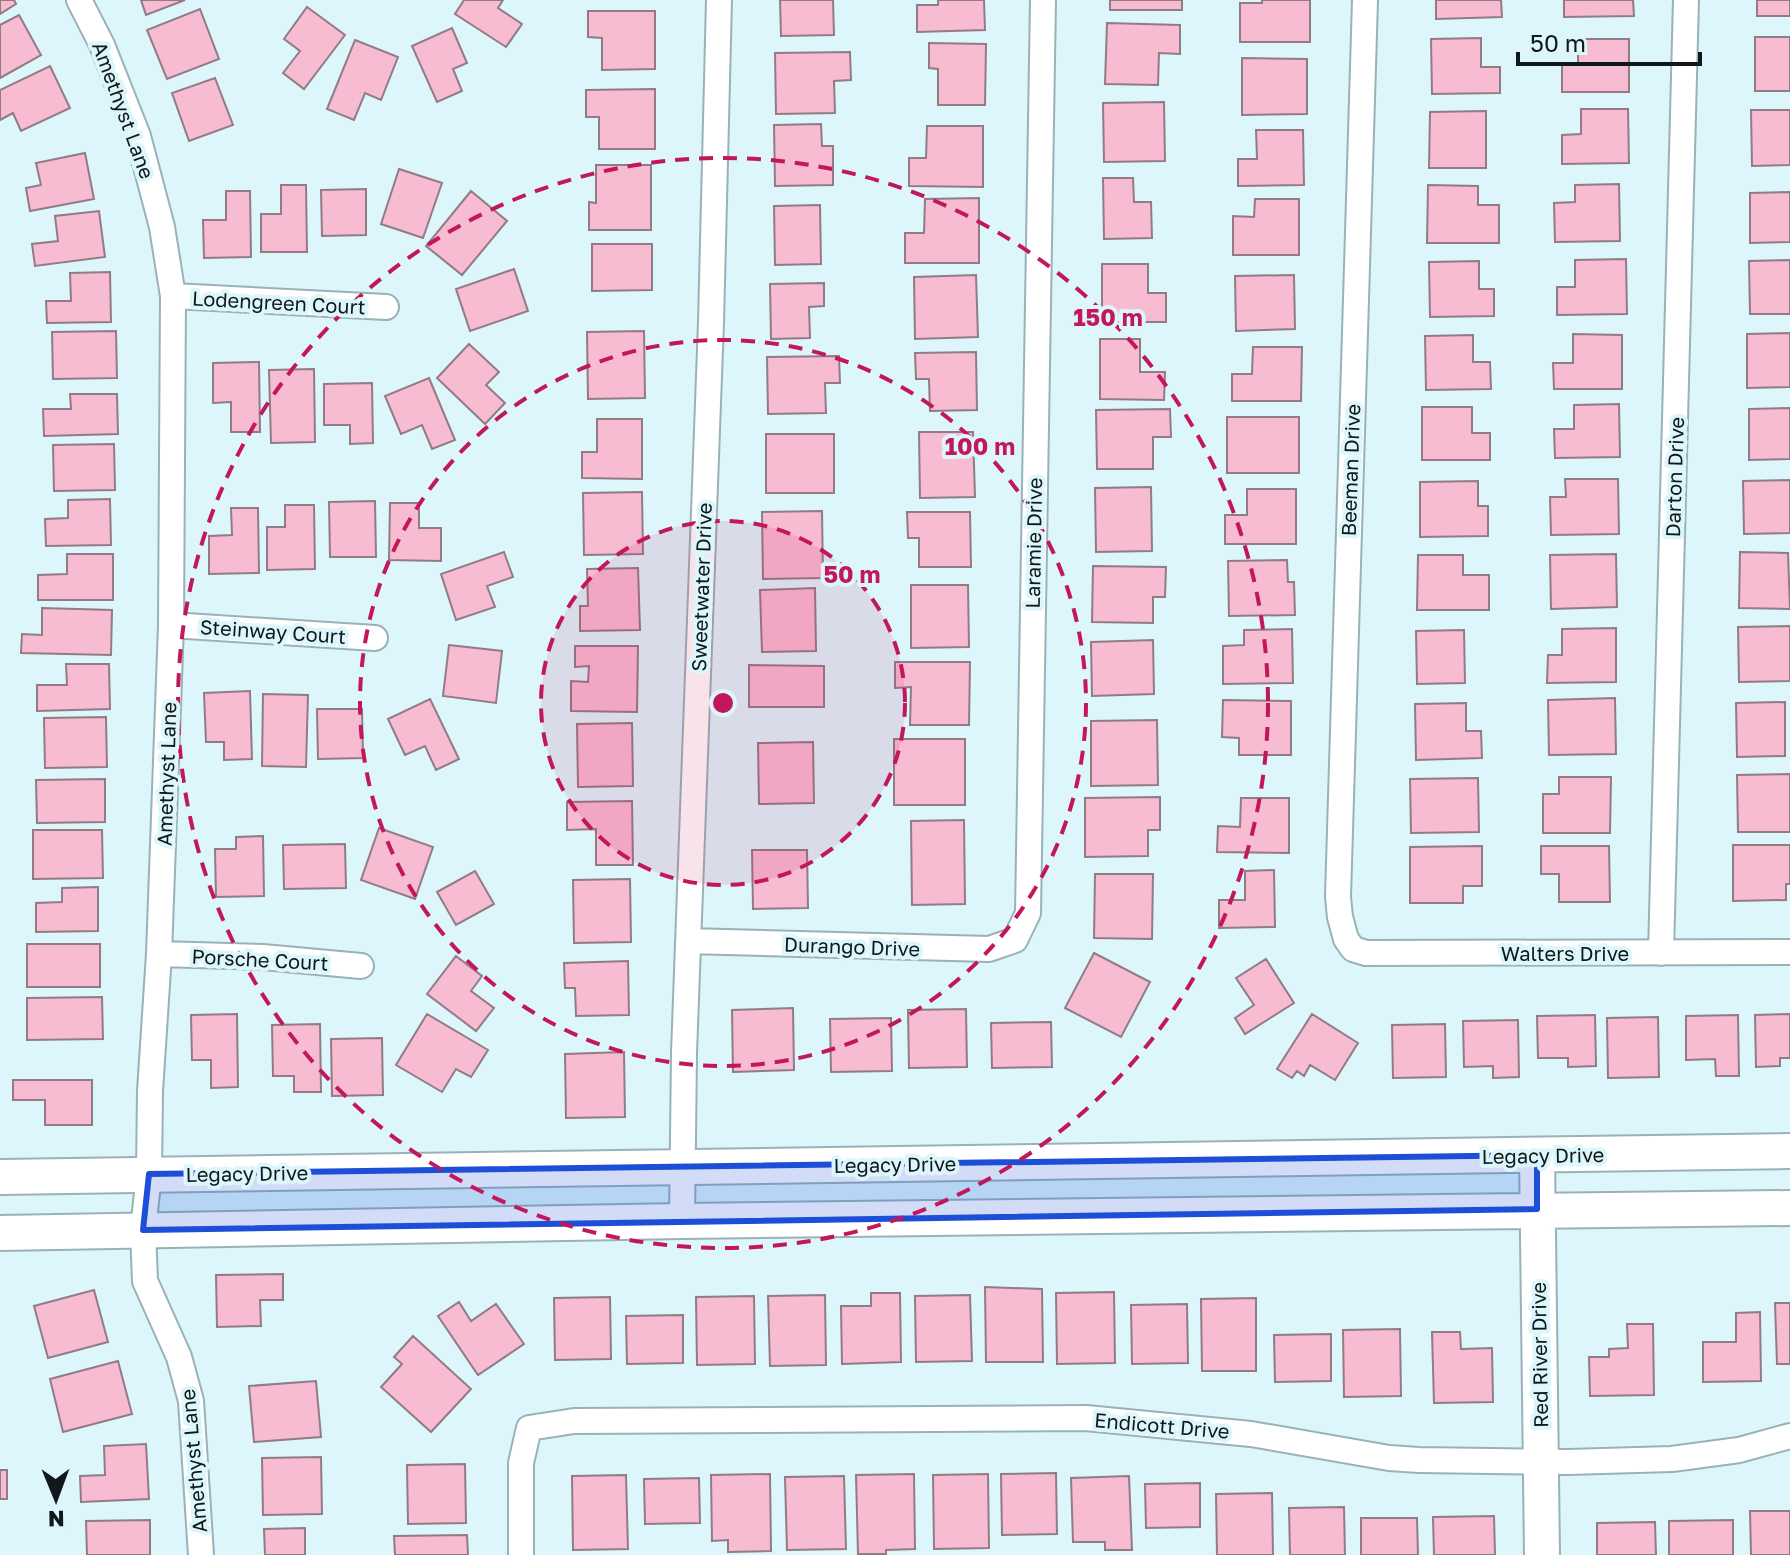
<svg xmlns="http://www.w3.org/2000/svg" width="1790" height="1555" font-family="'Golos Text',sans-serif">
<rect width="100%" height="100%" fill="#dcf6fc"/>
<path fill="#f7bbd2" stroke="#917c84" stroke-width="2" d="M0 0H14L16 4 0 14Z
M141 0H185L146 15Z
M464 0H503L498 8 522 24 506 47 455 14Z
M780 0H833L834 35 781 36Z
M938 0H984L985 30 917 32V5H938Z
M1110 0H1182V10H1110Z
M1262 0H1310V42H1240V3H1262Z
M1436 0H1501L1502 17 1436 19Z
M1564 0H1633L1634 16 1564 17Z
M1757 0H1790V16H1757Z
M307 7 345 35 304 89 283 73 300 51 284 39Z
M200 9 219 59 167 79 147 30Z
M588 11H655V69L602 70V38L588 37Z
M19 15 41 55 0 78V25Z
M1107 23 1180 25V54L1159 53 1158 85 1105 84Z
M452 28 467 63 453 69 462 91 437 102 412 46Z
M1755 37H1790V91H1755Z
M1481 38V67H1500V93L1432 94 1431 39Z
M1578 39H1629V92H1562V65H1578Z
M355 40 398 57 381 100 365 93 354 120 327 109Z
M929 43 986 44 985 105H938V69L929 68Z
M850 52 851 80 834 81 835 113 776 114 775 53Z
M1242 58 1307 59V114L1242 115Z
M50 66 70 108 21 131 13 113 0 120V90Z
M215 78 233 125 189 141 172 93Z
M655 89V149H599V117H586V90Z
M1164 102 1165 161 1104 162 1103 103Z
M1581 109H1628L1629 163 1562 164V135L1581 134Z
M1751 110H1790V165L1752 166Z
M1486 111V168H1429L1430 112Z
M821 124 822 146H833V185L775 186 774 125Z
M927 126H983V187L909 186V158H926Z
M1256 130H1303L1304 185 1238 186V159H1257Z
M85 153 94 199 30 211 26 188 41 185 36 163Z
M596 165H651V230H589V202L596 203Z
M399 169 442 183 423 238 381 224Z
M1103 178H1133L1134 202H1151L1152 238 1104 239Z
M1619 184 1620 241 1555 242 1554 203 1575 202V185Z
M281 185H306L307 252H261V214H281Z
M1428 185 1478 186V205H1499V243H1427Z
M366 189V235L322 236 321 190Z
M226 191H250L251 257 204 258 203 220H226Z
M471 191 507 221 462 275 426 246Z
M1790 192V242L1750 243V193Z
M979 198V263H905V233H924L925 199Z
M1255 199H1299V255H1233V216L1254 217Z
M820 205 821 264 775 265 774 206Z
M99 211 105 257 35 266 32 244 58 241 55 216Z
M592 244H652V290L592 291Z
M1626 259 1627 314 1557 315V287H1575V260Z
M1790 260V314H1750L1749 261Z
M1479 261V289H1494V316L1430 317 1429 262Z
M1102 264H1148V293H1166V322H1102Z
M514 269 528 311 470 331 456 289Z
M110 272 111 322 47 323 46 301H71L70 273Z
M976 275 978 337 915 339 914 277Z
M1294 275 1295 329 1236 331 1235 276Z
M824 283V306L809 307 810 338 771 339 770 284Z
M116 331 117 378 53 379 52 332Z
M644 331 645 398 588 399 587 332Z
M1790 333V387L1747 388V334Z
M1573 334 1622 335V389H1554L1553 363H1573Z
M1473 335V362H1490L1491 389 1426 390 1425 336Z
M1100 339H1140V372H1165L1164 400 1100 399Z
M469 344 499 372 486 385 505 403 485 424 437 378Z
M1253 347H1302L1301 401H1232V374H1252Z
M976 352 977 410 930 411 929 379H916L915 353Z
M839 356 840 383H825L826 413 768 414 767 357Z
M259 362 260 432H231V402L213 403V363Z
M314 369 315 442 271 443 269 370Z
M429 378 455 440 432 449 422 425 401 434 385 396Z
M372 383 373 443 350 444V425H324V384Z
M70 394H117L118 434 44 436 43 409H71Z
M1619 404 1620 457 1555 458 1554 429H1574V405Z
M1422 407H1472V433H1490V460H1422Z
M1790 408V459L1749 460V409Z
M1170 409 1171 437H1153V469H1097L1096 410Z
M1227 417H1299V473H1227Z
M597 419H642V479L582 478V452H597Z
M919 432H973L975 497 920 498Z
M766 434H834V493H766Z
M114 444 115 490 54 491 53 445Z
M1565 479H1618L1619 534 1551 535 1550 497H1566Z
M1790 480V533L1744 534 1743 481Z
M1478 481V506H1488V536L1420 537V482Z
M1151 487 1152 551 1096 552 1095 488Z
M1247 489H1296V544H1225V515H1247Z
M642 492 643 554 584 555 583 493Z
M110 499 111 545 46 546 45 519 68 518V500Z
M375 501 376 557H330L329 502Z
M390 503H419V528H441V561L389 560Z
M285 505H314L315 569 267 570V527H285Z
M231 508H258L259 573 209 574V536L232 535Z
M822 511 823 578 763 579 762 512Z
M907 512H970L971 567H919V538H908Z
M504 552 513 577 487 586 495 607 456 620 441 574Z
M1740 552 1788 553 1790 609 1739 608Z
M67 554H113V600H38V575L67 574Z
M1616 554 1617 607 1551 609 1550 555Z
M1418 555H1463V575H1489V610H1417Z
M1287 560 1288 582H1294L1295 615 1229 616 1228 561Z
M1093 566 1166 567 1165 597H1153V623L1092 622Z
M638 568 640 630 580 631V606H588L587 569Z
M911 585H968L969 647 911 648Z
M815 588 816 651 762 652 760 590Z
M42 608 112 610 111 655 21 653 22 634 42 635Z
M1790 626V681L1739 682 1738 627Z
M1616 628V682L1547 683 1548 655H1562V629Z
M1292 629 1293 683 1223 684V646L1244 645V630Z
M1464 630 1465 683 1417 684 1416 631Z
M1153 640 1154 694 1092 696 1091 642Z
M449 645 502 651 496 703 443 696Z
M575 646H638L637 712 571 711V681L588 682 589 666 575 667Z
M895 662H970L969 725H910L911 687 895 688Z
M66 664H109L110 709 37 711V685H67Z
M749 665 824 666V707H749Z
M250 691 252 759 224 760V742H206L204 693Z
M263 694 308 695 306 767 262 766Z
M1615 698 1616 754 1549 755 1548 700Z
M430 699 459 759 436 770 425 746 405 755 388 719Z
M1223 700 1291 701V755H1239V738L1222 737Z
M1785 702V756L1737 757 1736 703Z
M1466 703V731H1481L1482 758 1416 760 1415 704Z
M317 709H362L363 758 318 759Z
M106 717 107 767 45 768 44 718Z
M1157 720 1158 785 1091 786V721Z
M632 723 633 786 578 787 577 724Z
M894 739H965V805H894Z
M813 742 814 803 759 804 758 743Z
M1790 774V832H1738L1737 775Z
M1559 777H1611L1610 833H1543V794H1559Z
M1478 778 1479 832 1411 833 1410 779Z
M105 779V822L37 823 36 780Z
M1160 797V830H1148V856L1085 857V798Z
M1241 798H1289V853L1217 852 1218 826 1240 827Z
M632 801 633 865H596V829L567 830V802Z
M964 820 965 904 912 905 911 821Z
M379 828 433 847 415 899 361 880Z
M33 830H102L103 878 33 879Z
M263 836 264 896 216 897 215 849H236V837Z
M345 844 346 888 284 889 283 845Z
M1733 845H1790V884H1786V900L1733 901Z
M1482 846V886H1463V903H1410V847Z
M1541 846H1609L1610 902H1559V874H1541Z
M752 850H807L808 908 753 909Z
M1274 870 1275 927 1219 928V900H1245V871Z
M475 871 494 904 456 925 437 892Z
M1095 874H1153L1152 939 1094 938Z
M630 879 631 942 574 943 573 880Z
M98 887V931L36 932V903L62 902V888Z
M27 944H100V987H27Z
M1094 953 1150 982 1121 1037 1065 1008Z
M456 956 482 976 471 991 494 1008 476 1031 427 994Z
M1266 959 1294 1003 1245 1034 1235 1018 1254 1005 1236 978Z
M628 961 629 1015 576 1016 575 988H565L564 963Z
M102 997 103 1039 27 1040V998Z
M793 1008 794 1070 733 1072 732 1010Z
M966 1009 967 1067 909 1068 908 1010Z
M237 1014 238 1087 211 1088V1060H192L191 1015Z
M427 1014 488 1050 471 1077 456 1069 442 1092 396 1065Z
M1312 1014 1358 1043 1335 1080 1310 1065 1304 1076 1297 1071 1292 1078 1277 1069Z
M1790 1014V1058H1780V1066L1756 1067 1755 1015Z
M1595 1015 1596 1066 1568 1067V1058H1538L1537 1016Z
M1738 1015 1739 1076H1716L1715 1059 1686 1060V1016Z
M1658 1017 1659 1077 1608 1078 1607 1018Z
M891 1018 892 1071 831 1072 830 1019Z
M1518 1020 1519 1077 1493 1078V1066L1464 1067 1463 1021Z
M1051 1022 1052 1067 992 1068 991 1023Z
M320 1024 321 1092H294V1076H273L272 1025Z
M1445 1024 1446 1077 1393 1078 1392 1025Z
M382 1038 383 1095 332 1096 331 1039Z
M624 1052 625 1117 566 1118 565 1054Z
M13 1080H92V1125H45V1100H13Z
M283 1274V1300H260L261 1326 217 1327 216 1275Z
M985 1287 1042 1289 1043 1362H986Z
M94 1290 108 1342 48 1358 34 1306Z
M1114 1292 1115 1363 1057 1364 1056 1293Z
M871 1293H900L901 1362 842 1364 841 1306H871Z
M825 1295 826 1365 770 1366 768 1296Z
M970 1295 972 1361 916 1362 915 1296Z
M754 1296 755 1364 697 1365 696 1297Z
M610 1297 611 1359 555 1360 554 1298Z
M1256 1298V1371H1202L1201 1299Z
M459 1302 471 1321 496 1304 524 1344 478 1375 438 1316Z
M1775 1303H1790V1364H1777Z
M1187 1304 1188 1363 1132 1364 1131 1305Z
M1760 1312 1761 1381 1703 1382V1342H1736V1313Z
M683 1315V1363L627 1364 626 1316Z
M1627 1324H1653L1654 1395 1590 1396 1589 1357H1609V1349L1628 1348Z
M1400 1329 1401 1396 1344 1397 1343 1330Z
M1432 1332H1460L1461 1349 1492 1348 1493 1402 1434 1403Z
M1331 1334V1381L1275 1382 1274 1335Z
M413 1336 471 1389 431 1432 381 1387 402 1364 394 1357Z
M118 1361 132 1414 63 1432 50 1379Z
M316 1381 321 1437 254 1442 249 1386Z
M146 1444 149 1499 81 1502 80 1476 105 1475 104 1446Z
M321 1457 322 1514 263 1515 262 1458Z
M465 1464 466 1523 408 1524 407 1465Z
M0 1470H7V1499H0Z
M1056 1473 1057 1534 1002 1535 1001 1474Z
M770 1474 771 1551 728 1552V1540L712 1541 711 1475Z
M914 1474 915 1549 886 1550V1554H858L856 1475Z
M988 1474 989 1548 934 1549 933 1475Z
M626 1475 628 1549 573 1550 572 1476Z
M844 1476 846 1549 787 1550 785 1477Z
M1129 1476 1132 1550H1105V1542H1073L1071 1478Z
M699 1478 700 1523 645 1524 644 1479Z
M1200 1483V1527L1146 1528 1145 1484Z
M1272 1493 1273 1555H1217L1216 1494Z
M1344 1507 1345 1555H1290L1289 1508Z
M1750 1511H1790V1555H1751Z
M1494 1516 1495 1555H1434L1433 1517Z
M1361 1518H1417L1418 1555H1361Z
M150 1520V1555H87L86 1521Z
M1733 1520V1555H1669V1521Z
M1655 1522 1656 1555H1597V1523Z
M305 1528V1555H265L264 1529Z
M467 1535 468 1555H395L394 1536Z"/>
<g fill="none" stroke-linecap="round" stroke-linejoin="round">
<g stroke="#99b2b8" stroke-width="28">
<path id="street" d="M79 0 102 45 138 136 162 227 173 296 171 625 159 954 150 1091 149 1174 143 1230 145 1281 179 1357 191 1401 201 1555
M1365 0 1338 897 1340 917 1346 939 1353 949 1366 953 1790 952
M173 296 386 307
M171 625 375 638
M688 941 989 949 1015 940 1028 913 1043 0
M1661 953 1686 0
M159 954 263 957 361 966
M682 1221 684 1053 711 322 719 0
M521 1555V1463L529 1428 574 1421 1086 1418 1251 1434 1389 1458 1419 1460 1568 1462 1672 1459 1739 1450 1790 1436"/>
</g>
<g stroke="#99b2b8" stroke-width="38">
<path id="secondary" d="M1537 1155 1542 1555
M0 1177 1790 1151
M0 1233 682 1221 1790 1208"/>
</g>
<use href="#street" stroke="#fff" stroke-width="24"/>
<use href="#secondary" stroke="#fff" stroke-width="34"/>
</g>
<path fill="#1d4ed8" fill-opacity="0.2" stroke="#1d4ed8" stroke-width="6" stroke-linejoin="round" d="M1537 1155V1209L143 1230 149 1174Z"/>
<circle cx="723" cy="703" r="182" fill="#c2185b" fill-opacity=".12"/>
<g fill="none" stroke="#c2185b" stroke-width="4" stroke-dasharray="14 10">
<circle cx="723" cy="703" r="182"/>
<circle cx="723" cy="703" r="363"/>
<circle cx="723" cy="703" r="545"/>
</g>
<g text-anchor="middle" dominant-baseline="central" stroke-width="8" stroke-linejoin="round" paint-order="stroke">
<g font-size="20" fill="#0f181b" stroke="#dcf6fc">
<text transform="translate(124 110) rotate(70)">Amethyst Lane</text>
<text transform="translate(279 302) rotate(3)">Lodengreen Court</text>
<text transform="translate(1350 470) rotate(-88)">Beeman Drive</text>
<text transform="translate(1674 477) rotate(-88)">Darton Drive</text>
<text transform="translate(1033 543) rotate(-89)">Laramie Drive</text>
<text transform="translate(701 587) rotate(-88)">Sweetwater Drive</text>
<text transform="translate(273 631) rotate(4)">Steinway Court</text>
<text transform="translate(166 774) rotate(-88)">Amethyst Lane</text>
<text transform="translate(852 946) rotate(2)">Durango Drive</text>
<text x="1565" y="953">Walters Drive</text>
<text transform="translate(260 959) rotate(3)">Porsche Court</text>
<text transform="translate(1543 1155) rotate(-1)">Legacy Drive</text>
<text transform="translate(895 1164) rotate(-1)">Legacy Drive</text>
<text transform="translate(247 1173) rotate(-1)">Legacy Drive</text>
<text transform="translate(1539 1355) rotate(-91)">Red River Drive</text>
<text transform="translate(1162 1425) rotate(5)">Endicott Drive</text>
<text transform="translate(193 1461) rotate(-95)">Amethyst Lane</text>
</g>
</g>
<circle cx="723" cy="703" r="12" fill="#c2185b" stroke="#dcf6fc" stroke-width="4"/>
<g font-size="24" text-anchor="middle" font-weight="bold" fill="#c2185b" stroke="#dcf6fc" stroke-width="8" stroke-linejoin="round" paint-order="stroke">
<text x="1108" y="326">150 m</text>
<text x="980" y="455">100 m</text>
<text x="852" y="583">50 m</text>
</g>
<g transform="translate(56 1499) rotate(179)" stroke="#dcf6fc" stroke-width="6" paint-order="stroke">
<path d="M0-6L14 30L0 20L-14 30Z" fill="#0f181b"/>
<text y="-12" font-size="22" font-weight="bold" text-anchor="middle" fill="#0f181b">N</text>
</g>
<path d="M1518 52v12h182v-12" fill="none" stroke="#0f181b" stroke-width="4"/>
<text x="1530" y="52" font-size="24" fill="#0f181b" stroke="#dcf6fc" stroke-width="6" paint-order="stroke">50 m</text>
</svg>
